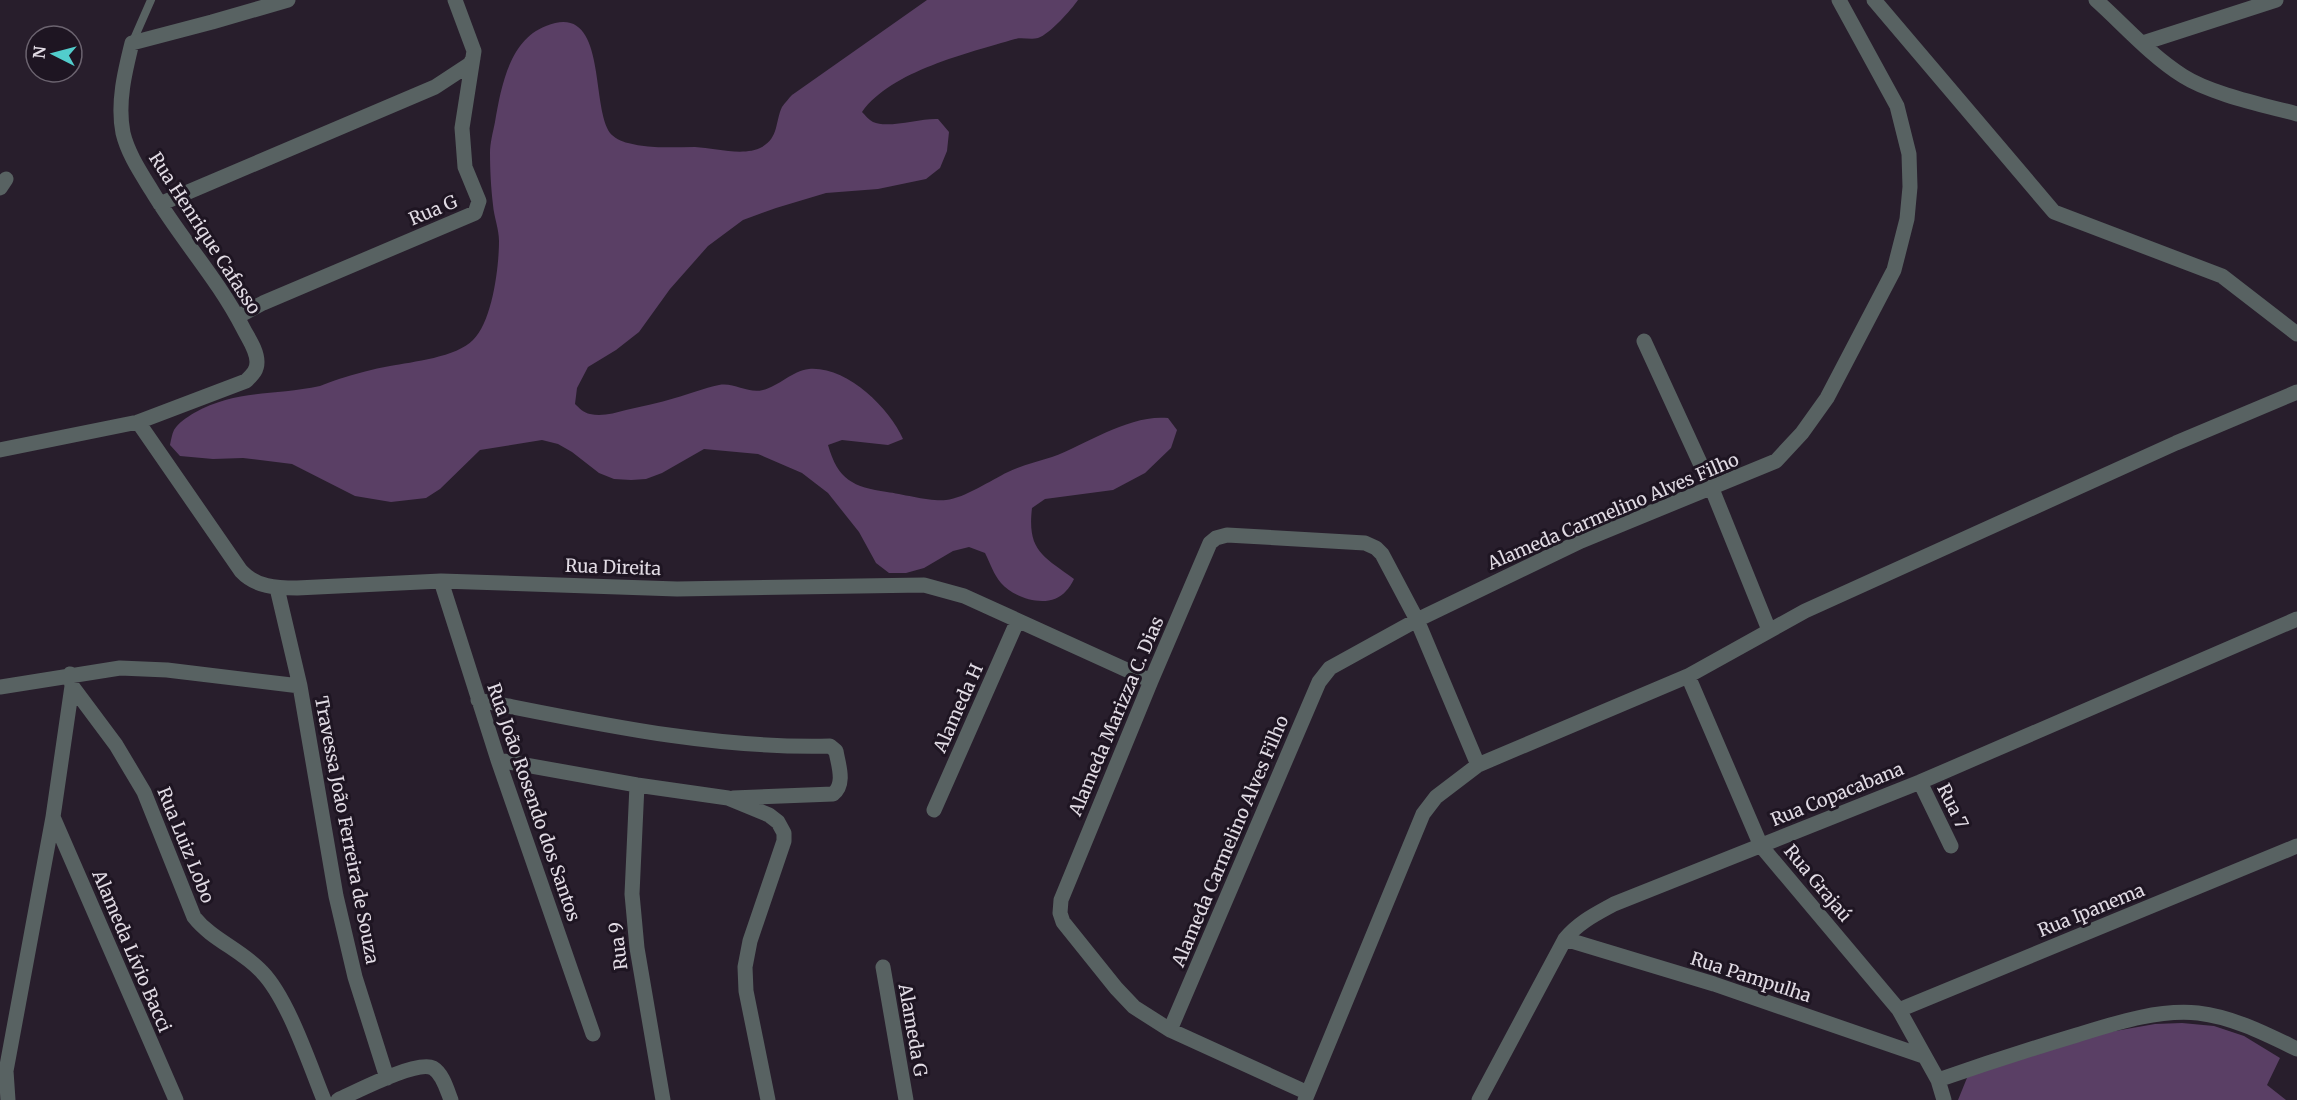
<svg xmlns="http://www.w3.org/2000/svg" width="2297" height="1100" font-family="Merriweather,serif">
<rect width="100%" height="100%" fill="#281e2c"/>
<path fill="#5a3f65" d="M927 0H1078C1071 10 1050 34 1038 38 1031 40 1022 37 1015 39 968 53 891 71 862 112 865 115 869 120 873 122 888 129 920 118 938 119L949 132 947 151 940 168 926 179 878 189 826 193 776 208 743 220 708 246 670 289 639 332 616 350 588 367 577 388 575 404C579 408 584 413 590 414 602 417 614 413 626 410 642 406 659 403 675 398 689 394 704 388 719 385 734 382 748 394 763 390 779 386 792 371 809 369 846 366 889 407 903 439L888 445 842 440 828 445C838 480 853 487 887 492 902 494 932 502 946 500 965 498 991 480 1008 472 1022 465 1037 462 1052 457 1087 444 1130 414 1168 418L1177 430 1171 448 1145 473 1113 490 1045 499 1032 508C1027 551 1043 556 1074 579 1072 583 1069 588 1066 591 1050 610 1015 599 1001 583 994 575 990 563 985 553L969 547 953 551 924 568 906 573H889L876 563 859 532 828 493 802 473 758 454 704 449 662 473 646 479 631 480 614 479 599 473 572 452 558 444 542 440 480 450 440 489 426 498 391 502 355 496 292 464 243 458 213 459 180 456 170 445C171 440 172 434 174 430 179 422 186 418 194 413 237 389 274 396 320 386 326 384 332 381 339 379 355 374 373 369 390 366 412 362 457 357 473 340 492 322 499 268 499 241 499 229 494 217 493 205 491 189 490 170 490 153 490 143 493 132 495 122 501 88 509 40 546 26 608 1 590 104 610 133 613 137 622 142 628 143 650 149 673 147 695 147 715 148 744 157 762 147 779 137 775 122 782 107 785 103 789 98 792 95Z
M2182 1023 2214 1026 2244 1036 2280 1058 2267 1085 2286 1100H1958L1969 1073 2081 1037 2155 1024Z"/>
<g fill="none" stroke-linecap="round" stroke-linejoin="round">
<path stroke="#586262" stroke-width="8" d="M133 41 151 0"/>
<path stroke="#586262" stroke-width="15" d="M1874 0 2054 212 2222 276 2297 334
M2096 0C2124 25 2151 56 2183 76 2211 94 2264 105 2297 114
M2143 43 2276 0
M0 188 6 179
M160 204 435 87 470 64 473 58
M237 317 263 303 475 213 479 201 465 167 462 128 474 51 455 0
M1644 341 1712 489 1769 630
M138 422 241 571C256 587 276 588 297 588L441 581 677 589 924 585 964 596 1151 681
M0 450 138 422 246 381C252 375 257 371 257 362 257 350 248 338 243 328 218 279 180 238 152 191 141 173 128 154 123 133 117 103 125 71 132 43L212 22 288 0
M441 581 498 760 593 1034
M277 588 300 686 336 896 355 977 387 1078
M1688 676 1761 846 1899 1010 1938 1080 1944 1100
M72 686 116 745 144 792 194 917C212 940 242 950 262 972 288 999 309 1063 324 1100
M0 687 120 668 167 670 300 686
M478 700C595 723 711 749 830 746L836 751C838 764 846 784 833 794L733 798
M498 760 637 785 728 798 769 815 778 822 784 833V841L750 941 745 967 746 991 768 1100
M1920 782 1951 846
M637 785 632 894 637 948 663 1100
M934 810 1017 622
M53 817 176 1100
M1565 939 1714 984 1923 1056
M883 967 906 1100
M1899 1010 2297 846
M1170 1030 1319 682 1330 668 1417 620 1581 541 1776 461 1802 433 1827 398 1894 270 1907 219 1910 187 1909 154 1897 106 1839 0
M1938 1080C1984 1064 2030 1049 2077 1035 2116 1023 2158 1009 2198 1013 2233 1017 2266 1034 2297 1049
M1308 1093 1170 1030 1134 1007 1116 988 1063 922 1060 913 1061 900 1151 681 1210 543 1216 538 1227 535 1365 543 1376 548 1382 554 1417 620 1478 765
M8 1100 6 1071 53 817 72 686 70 674
M338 1100C355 1092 417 1060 433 1068 443 1074 447 1090 451 1100
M1305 1100 1423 814 1436 797 1478 765 1688 676 1805 611 2176 443 2297 392
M1479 1100 1565 939C1579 922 1596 914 1614 904L1920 782 2297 619"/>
</g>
<g text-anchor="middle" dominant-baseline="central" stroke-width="6" stroke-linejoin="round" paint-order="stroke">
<g font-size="18" fill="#e1dbe4" stroke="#1e1522">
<text transform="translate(433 210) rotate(-23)">Rua G</text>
<text transform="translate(205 233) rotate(57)">Rua Henrique Cafasso</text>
<text transform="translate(1613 511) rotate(-23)">Alameda Carmelino Alves Filho</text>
<text transform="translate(613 567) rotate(2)">Rua Direita</text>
<text transform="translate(958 708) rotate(-66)">Alameda H</text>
<text transform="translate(1116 716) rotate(-67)">Alameda Marizza C. Dias</text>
<text transform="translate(1837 794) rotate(-22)">Rua Copacabana</text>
<text transform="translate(534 802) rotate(71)">Rua João Rosendo dos Santos</text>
<text transform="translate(1953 806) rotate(64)">Rua 7</text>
<text transform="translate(347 830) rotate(79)">Travessa João Ferreira de Souza</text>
<text transform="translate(1230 841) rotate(-67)">Alameda Carmelino Alves Filho</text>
<text transform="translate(186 845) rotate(68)">Rua Luiz Lobo</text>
<text transform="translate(1818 883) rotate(50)">Rua Grajaú</text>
<text transform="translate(2091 910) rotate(-22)">Rua Ipanema</text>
<text transform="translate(618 946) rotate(-97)">Rua 9</text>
<text transform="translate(132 951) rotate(67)">Alameda Lívio Bacci</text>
<text transform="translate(1751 977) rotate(18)">Rua Pampulha</text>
<text transform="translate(913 1030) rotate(80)">Alameda G</text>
</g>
</g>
<g transform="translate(54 54) rotate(276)"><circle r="28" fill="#1e1522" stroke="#6c6470" stroke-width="1.5"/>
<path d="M0-4.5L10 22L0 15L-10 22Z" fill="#52cdcc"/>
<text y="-9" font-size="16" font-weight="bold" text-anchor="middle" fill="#e1dbe4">N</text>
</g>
</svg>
